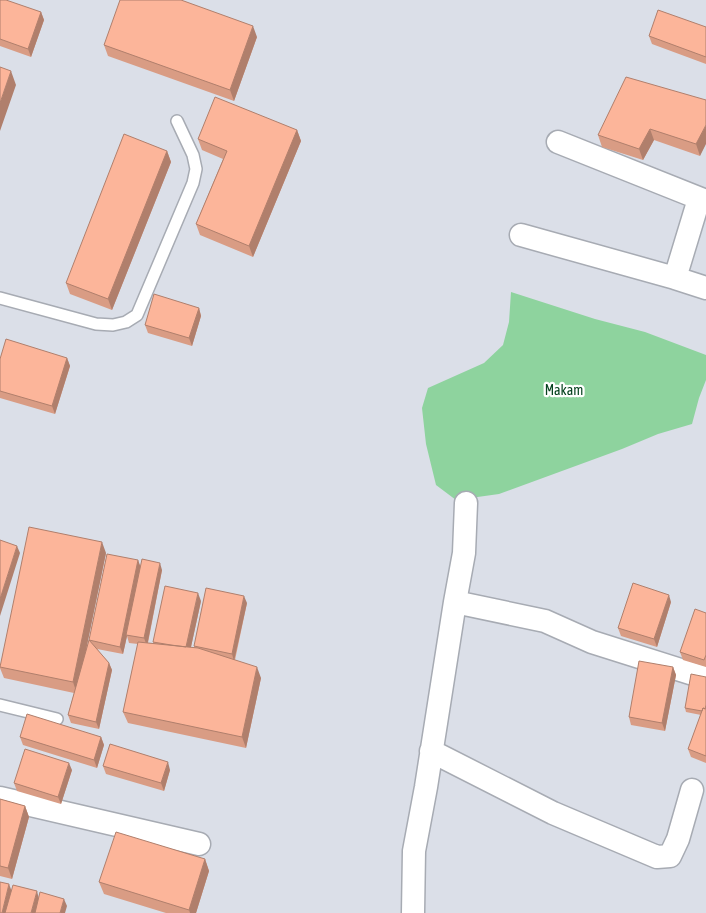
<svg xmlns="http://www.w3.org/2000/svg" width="706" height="913" font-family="'Asap Condensed',sans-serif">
<rect width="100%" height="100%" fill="#dbdfe8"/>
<path fill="#8ed39e" d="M511 292 595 319 645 332 706 355V380L699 398 692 424 658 434 622 449 499 494 456 500 436 485 426 444 422 408 428 388 484 363 503 345 509 322Z"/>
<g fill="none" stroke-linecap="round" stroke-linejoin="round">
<g stroke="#a7abb3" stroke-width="14">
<path id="service" d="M0 298 96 324 113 325 126 322 137 315 193 183 196 169 193 155 177 121
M0 705 57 719"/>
</g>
<g stroke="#a7abb3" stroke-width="25">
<path id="minor" d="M558 142 706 201
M521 235 675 278 706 288
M675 278 699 199
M455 602 545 621 592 642 706 678
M431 751 553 813 657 857 670 856 678 839 692 790
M0 798 199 844
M413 913 414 851 426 787 455 602 464 553 466 503"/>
</g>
<use href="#service" stroke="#fff" stroke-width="11"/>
<use href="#minor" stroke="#fff" stroke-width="22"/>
</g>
<path fill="#d99c84" d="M0 0 41 12 44 20 31 57 0 46Z
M706 27V64L652 44 649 36Z
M257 37 234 101 108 56 104 45Z
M706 100 700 156 654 140 643 160 602 147 598 135Z
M297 130 301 141 253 257 200 235 196 224 223 159 202 150 198 139Z
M167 151 171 162 112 310 70 294 66 283Z
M199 308 201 316 192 346 148 333 145 325Z
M67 358 70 366 55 414 0 398V359Z
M106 553 86 649 89 640 138 560 140 567 162 570 148 643 154 644 153 642 201 601 191 647 194 648V646L247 603 235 660 261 678 246 748 128 723 123 712 138 644 129 643 127 636 123 654 97 649 109 663 112 670 99 729 71 723 68 715 74 693 4 678 0 668V666Z
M671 602 657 647 621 636 618 628Z
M706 613V667L683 660 680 652Z
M673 667 676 675 665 731 631 725 629 717Z
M706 677V763L691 757 688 749 701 715 686 712 685 708Z
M20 737H101L104 745 97 768 23 745Z
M103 766 170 770 164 791 106 774Z
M72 770 61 804 17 791 14 783Z
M0 799 25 806 29 817 12 879 0 876Z
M205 859 209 871 196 913H166L104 894 99 882Z"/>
<path fill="#b07f6c" d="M41 12 44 20 31 57 28 49Z
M253 26 257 37 234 101 230 90Z
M11 71 16 85 0 131V103Z
M706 125V144L700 156 696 144Z
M650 129 654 140 643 160 639 149Z
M297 130 301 141 253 257 249 246Z
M167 151 171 162 112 310 108 299Z
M199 308 201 316 192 346 189 338Z
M67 358 70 366 55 414 52 406Z
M102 542 106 553 77 694 73 682Z
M17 546 20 553 0 616V599Z
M138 560 141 568 126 635 127 636 123 654 120 647Z
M160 563 162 570 147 646 144 638Z
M198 593 201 601 189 656 186 648Z
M669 595 671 602 657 647 654 639Z
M244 596 247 603 234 661 232 654Z
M109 663 112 670 99 729 96 722Z
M257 667 261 678 246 748 242 737Z
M673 667 676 675 665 731 662 723Z
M101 737 104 745 97 768 94 760Z
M168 762 170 770 164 791 161 783Z
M69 763 72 770 61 804 58 797Z
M25 806 29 817 12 879 8 868Z
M205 859 209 871 196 913H190L189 910Z
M9 884 12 892 7 913H2Z
M37 891 39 899 36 913H31Z
M64 899 67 906 65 913H60Z"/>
<path fill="#fcb59a" stroke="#b07f6c" d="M0 0H6L41 12 28 49 0 39Z
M120 0H181L253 26 230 90 104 45Z
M658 10 706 27V57L649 36Z
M0 67 11 71 0 103Z
M626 77 706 100V125L696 144 650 129 639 149 598 135Z
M215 97 297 130 249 246 196 224 227 151 198 139Z
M124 134 167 151 108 299 66 283Z
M154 294 199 308 189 338 145 325Z
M6 339 67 358 52 406 0 391V359Z
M29 527 102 542 73 682 0 667Z
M0 540 17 546 0 599Z
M107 554 138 560 120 647 89 640Z
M142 559 160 563 144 638 126 635Z
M633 583 669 595 654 639 618 628Z
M165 586 198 593 186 647 171 645 153 642Z
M206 588 244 596 232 654 194 646Z
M695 609 706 613V655L704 660 680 652Z
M89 640 109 663 96 722 68 715Z
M138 642 198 648 257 667 242 737 123 712Z
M639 661 673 667 662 723 629 717Z
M691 674 706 677V705L705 709 703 708 702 711 685 708Z
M703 708 706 709V756L688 749Z
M27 714 101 737 94 760 20 737Z
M110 744 168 762 161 783 103 766Z
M25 749 69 763 58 797 14 783Z
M0 799 25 806 8 868 0 866Z
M116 832 205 859 189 910 99 882Z
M0 882 9 884 2 913H0Z
M13 885 37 891 31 913H5Z
M40 892 64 899 60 913H35Z"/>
<g text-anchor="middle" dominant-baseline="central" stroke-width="4.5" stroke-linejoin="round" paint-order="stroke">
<g font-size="14" fill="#05421e" stroke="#fff">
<text x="564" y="390">Makam</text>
</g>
</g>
</svg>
